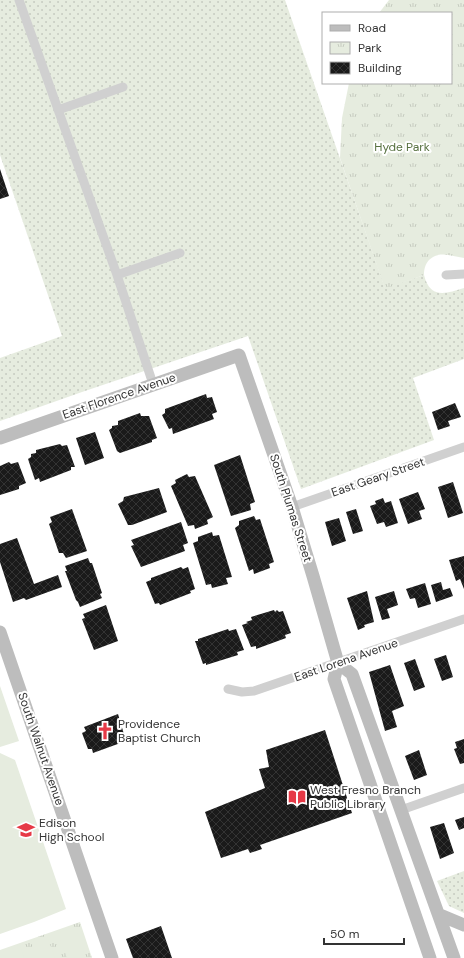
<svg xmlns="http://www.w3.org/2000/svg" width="464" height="958" font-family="'DM Sans',sans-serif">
<defs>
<pattern id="grass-dots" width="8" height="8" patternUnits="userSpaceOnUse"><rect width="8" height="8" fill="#e6ecdf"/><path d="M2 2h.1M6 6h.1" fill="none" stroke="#c6cbc0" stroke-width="1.8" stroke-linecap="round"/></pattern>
<pattern id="park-tufts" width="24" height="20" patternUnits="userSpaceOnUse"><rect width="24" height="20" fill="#e6ecdf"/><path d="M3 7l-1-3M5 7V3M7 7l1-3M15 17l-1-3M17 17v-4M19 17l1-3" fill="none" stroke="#c6cbc0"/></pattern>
<pattern id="building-cross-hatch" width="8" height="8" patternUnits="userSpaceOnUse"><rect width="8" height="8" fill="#1a1a1a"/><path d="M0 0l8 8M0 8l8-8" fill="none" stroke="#333"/></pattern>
</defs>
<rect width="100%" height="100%" fill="#fff"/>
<path fill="url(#grass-dots)" d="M0 0H285L385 288 424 275C430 299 445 294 464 288V359L413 378 434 440 301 489 248 336 82 392 0 421V358L62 336 0 155Z
M464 871V913L449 906 437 881Z"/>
<path fill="url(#park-tufts)" d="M389 0H464V258C452 256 439 250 429 260 425 265 424 269 424 275L385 289 340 158 342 118 349 83H451V13H379Z
M80 922 92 958H0V950Z"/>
<path fill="#e6ecdf" d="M0 686 19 741 0 747Z
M0 753 15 760 66 909 34 922 0 934Z
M75 927 86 958H67L58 933Z
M47 936 55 958H37L31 942Z
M20 945 24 958H6L3 951Z"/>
<path fill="url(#building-cross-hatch)" d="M0 169 9 196 0 199Z
M206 394 207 398 212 397 217 412 212 414 214 419 173 434 172 428 169 429 162 415 165 413V409Z
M455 403 461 417 448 421 450 426 438 430 432 412Z
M140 413 141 416H149L157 438 152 440V442L120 453 117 451 109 430 112 428V426L118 425V421Z
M95 432 104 458 85 465 76 438Z
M60 444 62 446 67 445 75 467H71V470L40 482 39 478 35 480 28 459 31 457V454L36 453V450Z
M240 455 255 502 250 504 251 510 231 516 214 465Z
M9 462 11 464 18 462 26 483 19 486V489L0 495V466Z
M187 474 189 477 195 476 213 517 207 520 208 524 195 529 194 525 188 526 171 486 176 483 175 480Z
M453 482 463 513 448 518 438 487Z
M159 488 167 512 132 525H128L118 504 123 501 124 497Z
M418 492 425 509 419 511 422 519 408 524 399 499Z
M383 498 385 503 391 501 398 523 386 527 384 522 377 524 370 506 376 504 375 501Z
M72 509 87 551 66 558 63 553H59L49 524 52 522 50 517Z
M356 509 363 531 353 534 346 512Z
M254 516 256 520 260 519 274 562 269 564 270 568 254 574 253 569 249 571 235 528 239 525V521Z
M339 518 346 541 332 546 325 522Z
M181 522 188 543 183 545 185 551 141 567 131 546 134 545 131 540Z
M212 532 213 536 219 535 232 577 226 578 228 584 212 588 211 584 206 585 193 543 198 541V537Z
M17 538 34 584 58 575 62 587 26 600 24 598 13 602 0 562V544Z
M464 556V589L460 579 456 581 449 560Z
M88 558 90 563H92L102 593 100 594 102 598 80 607 78 602 76 600 65 571H67L65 566Z
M181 567 183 569 188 567 195 589 190 591 191 593 160 605 159 603 155 604 146 582 151 580V578Z
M441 582 443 590 450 588 453 596 436 602 431 585Z
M425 583 431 604 418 608 415 598 410 599 406 589Z
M367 591 374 622 364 625 365 627 358 630 347 598Z
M394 591 398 605 387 609 390 618 382 620 375 597Z
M106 605 118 641 94 650 82 619 85 618 83 614Z
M274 610 275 612 277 610 279 612 283 611 291 633 285 635 286 638 256 649V646L251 647 242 625 248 623 246 622 252 620 251 617Z
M228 629 229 631 236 629 244 650 237 652 238 655 206 665V663L203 664 195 641H198V639Z
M446 655 453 677 442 681 434 659Z
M415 659 425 687 414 691 404 663Z
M390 665 404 706 392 711 397 727 385 731 369 672Z
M118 714 126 741 93 753 92 749H88L82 733 86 731 84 727Z
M325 730 352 813 260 845 262 849 250 853 248 849 221 858 205 812 265 788 259 769 269 767 266 750Z
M464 739V763L460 764 454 749 457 748 455 742Z
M419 750 427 775 414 780 405 756Z
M464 817V828L459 830 455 820Z
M444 823 454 853 440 859 430 827Z
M161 926 172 958H133L126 939Z"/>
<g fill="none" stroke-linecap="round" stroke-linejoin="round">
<path stroke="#d0d0d0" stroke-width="9" d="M19 0 117 275 153 384
M58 110 123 87
M117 275 180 253
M446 275 464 274
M292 507 464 447
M228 689 242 692 254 691 464 619
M401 810 464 788"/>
<path stroke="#bdbdbd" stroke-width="13" d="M0 438 239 355 292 507 313 576 338 663 334 679 430 958
M0 632 112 958
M338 663 352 674 454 958
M440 915 464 925"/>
</g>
<defs>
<g id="church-bare" transform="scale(1.38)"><path d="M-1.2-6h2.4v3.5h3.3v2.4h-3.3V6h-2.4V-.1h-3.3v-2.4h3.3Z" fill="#e63946" stroke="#fff" stroke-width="2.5" paint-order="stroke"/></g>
<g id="library-bare" transform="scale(1.38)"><path d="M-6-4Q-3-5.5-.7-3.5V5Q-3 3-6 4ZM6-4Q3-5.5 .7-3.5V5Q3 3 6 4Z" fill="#e63946" stroke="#fff" stroke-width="2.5" paint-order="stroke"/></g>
<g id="school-bare" transform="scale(1.38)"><path d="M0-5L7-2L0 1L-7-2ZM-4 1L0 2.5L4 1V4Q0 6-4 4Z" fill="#e63946" stroke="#fff" stroke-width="2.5" paint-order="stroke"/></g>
</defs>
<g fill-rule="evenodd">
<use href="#church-bare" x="105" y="731"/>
<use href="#library-bare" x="297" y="797"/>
<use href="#school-bare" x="26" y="830"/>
</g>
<g text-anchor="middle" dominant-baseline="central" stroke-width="4" stroke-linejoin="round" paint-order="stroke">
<g font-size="12" fill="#56703f" stroke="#fff">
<text x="402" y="147">Hyde Park</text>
</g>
<g font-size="12" fill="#333" stroke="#fff">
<text transform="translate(119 396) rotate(-19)">East Florence Avenue</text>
<text transform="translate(378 477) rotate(-19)">East Geary Street</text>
<text transform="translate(291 508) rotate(72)">South Plumas Street</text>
<text transform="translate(346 660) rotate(-19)">East Lorena Avenue</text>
<text transform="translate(41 749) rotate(71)">South Walnut Avenue</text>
</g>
<g font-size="12" fill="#333" stroke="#fff" text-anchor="start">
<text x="118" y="724">Providence<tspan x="118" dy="14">Baptist Church</tspan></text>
<text x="310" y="790">West Fresno Branch<tspan x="310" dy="14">Public Library</tspan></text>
<text x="39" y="823">Edison<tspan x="39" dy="14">High School</tspan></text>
</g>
</g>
<rect x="322" y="12" width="130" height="72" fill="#ffffff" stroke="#adadad"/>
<rect x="330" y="25" width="20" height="6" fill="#bdbdbd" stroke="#adadad"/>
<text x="358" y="32" font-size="12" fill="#333333">Road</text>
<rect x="330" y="42" width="20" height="12" fill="url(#park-tufts)" stroke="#adadad"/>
<text x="358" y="52" font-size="12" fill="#333333">Park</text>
<rect x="330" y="62" width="20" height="12" fill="url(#building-cross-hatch)" stroke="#adadad"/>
<text x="358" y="72" font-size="12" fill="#333333">Building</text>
<path d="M324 938v6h80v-6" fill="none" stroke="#333333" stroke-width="2"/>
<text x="330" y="938" font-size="12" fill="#333333" stroke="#ffffff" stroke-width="3" paint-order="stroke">50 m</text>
</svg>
